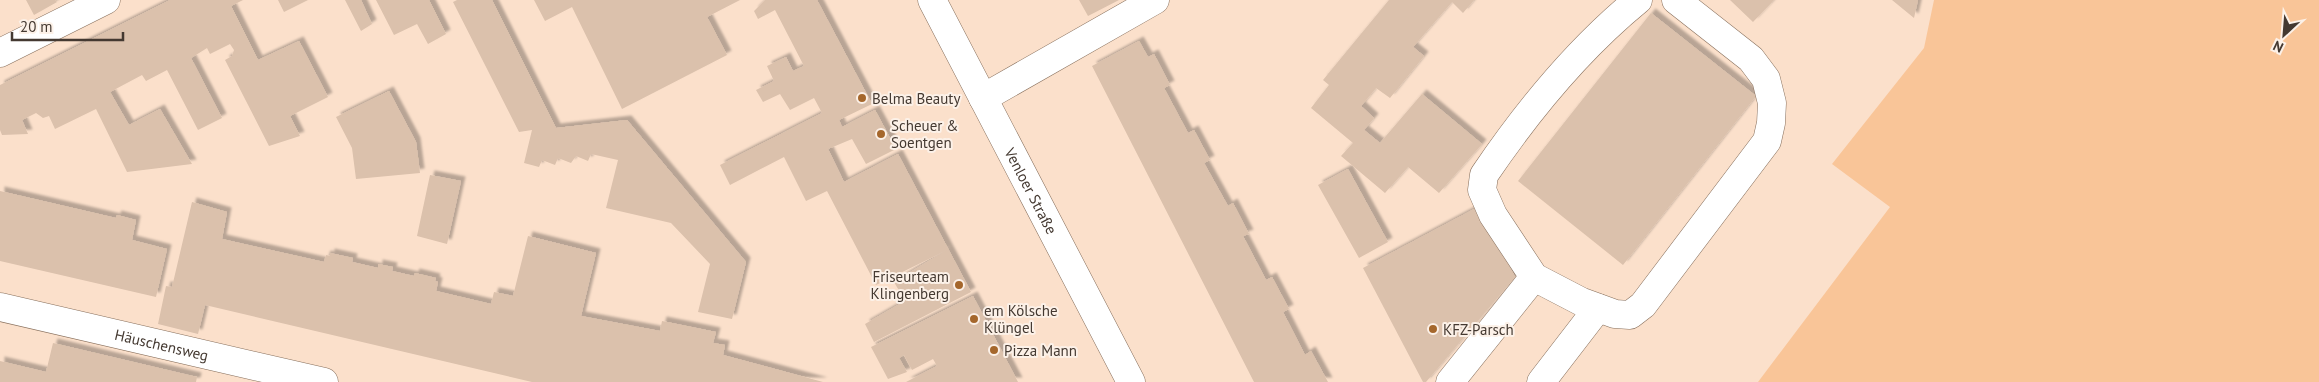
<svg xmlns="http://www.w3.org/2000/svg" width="2319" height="382" font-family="'PT Sans',sans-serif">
<defs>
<filter id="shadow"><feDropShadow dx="4.5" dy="-4.5" stdDeviation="1" flood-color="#0004"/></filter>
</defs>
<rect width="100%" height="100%" fill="#fbe0cb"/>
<path fill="#f9c598" d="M1934 0H2319V382H1758L1890 207 1832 164 1924 48Z"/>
<path fill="#dbc1ac" filter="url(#shadow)" d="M26 0H55L57 2 34 15Z
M170 0H243L231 6 258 60 299 41 328 97 290 116 300 136 269 146 225 60 232 56 234 50 230 44 210 54 207 48 191 58 222 118 198 130 167 70 146 81 142 75 110 92 129 125 160 109 192 164 127 172 96 109 55 129 49 116 43 118 36 113 22 120 28 134 2 135 0 130V85Z
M278 0H308L284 12Z
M345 0H361L372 24 361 31Z
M376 0H429L446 34 428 44 417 24 394 35Z
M457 0H492L556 128 627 120 746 262 732 319 698 312 710 264 671 223 606 208 618 160 591 154 588 161 576 156 571 163 558 158 555 165 542 160 539 167 524 163 532 130 519 132 453 2Z
M534 0H740L707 17 727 55 622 109 572 7 545 21Z
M765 0H817L872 104 839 120 842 127 875 110 896 149 866 164 852 139 828 149 844 182 898 154 971 292 874 342 865 324 905 301 894 282 947 250 876 285 827 191 806 201 784 157 730 185 720 165 822 113 814 98 790 110 780 94 763 102 756 90 774 81 767 66 786 57 793 71 804 66 775 10 758 19 754 11Z
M1079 0H1119L1088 16Z
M1389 0H1474L1463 13 1452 2 1413 47 1424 56 1390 98 1376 88 1361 106 1374 118 1364 130 1380 143 1422 94 1482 144 1439 193 1408 167 1385 193 1341 156 1353 143 1311 108 1329 85 1323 80Z
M1730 0H1774L1753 22Z
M1892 0H1918L1914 18Z
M1651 13 1756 96 1623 265 1518 181Z
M1139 41 1148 57 1154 54 1170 85 1164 88 1188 133 1194 130 1210 160 1204 163 1228 206 1233 203 1249 234 1243 236 1266 280 1272 277 1289 309 1283 312 1305 355 1311 351 1328 382H1254L1092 66Z
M389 91 416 142 420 173 356 179 352 148 336 117Z
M1348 169 1388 242 1359 258 1318 185Z
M430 175 461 181 447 244 417 236Z
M0 191 116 218 117 215 136 220 132 240 167 249 156 297 0 261Z
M192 202 227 212 222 239 324 262 326 255 330 256V253L353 258 352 262 378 268V264L393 267 392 271 414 276 415 273 436 278 435 281 438 282 436 291 491 304 494 292 513 296 528 236 596 253 581 316 660 331 662 321 716 332 713 343 725 345 723 355 823 382H532L205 305 198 334 158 324 166 286 172 287Z
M1478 207 1515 277 1426 382H1423L1363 268Z
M973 296 1018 382H906L937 366 933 359 912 370 904 355 899 358 907 372 888 379 871 347Z
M53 343 197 377 196 382H0V361L46 372Z"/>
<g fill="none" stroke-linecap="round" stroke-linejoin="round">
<g stroke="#876f5c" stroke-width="29">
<g id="minor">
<path d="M1638 0C1577 50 1528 110 1484 175L1482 190 1493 215 1534 277 1582 302 1615 314 1630 315 1643 305 1767 141 1771 123 1772 103 1766 79 1751 59 1676 0"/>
<path d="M0 53 106 0"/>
<path d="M983 98 1155 0"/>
<path id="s1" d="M0 307 324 382"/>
<path d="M1450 382 1534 277"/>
<path d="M1541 382 1598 308"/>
</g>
</g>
<g stroke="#876f5c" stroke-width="29">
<g id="major">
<path id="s2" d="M932 0 1131 382"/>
</g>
</g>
<use href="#minor" stroke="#fff" stroke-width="28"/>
<use href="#major" stroke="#fff" stroke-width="28"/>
</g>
<g fill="#a5672c" stroke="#fcf1e8" stroke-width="2">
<circle cx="862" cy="98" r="5"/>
<circle cx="881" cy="134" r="5"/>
<circle cx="959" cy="285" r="5"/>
<circle cx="974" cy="319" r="5"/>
<circle cx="1433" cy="329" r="5"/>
<circle cx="994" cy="350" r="5"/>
</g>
<g text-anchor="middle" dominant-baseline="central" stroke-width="4" stroke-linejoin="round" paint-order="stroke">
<g font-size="15" fill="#443931" stroke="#fcf1e8" text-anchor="start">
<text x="872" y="98">Belma Beauty</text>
<text x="891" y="125">Scheuer &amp;<tspan x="891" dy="17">Soentgen</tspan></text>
<text x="949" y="276" text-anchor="end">Friseurteam<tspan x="949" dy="17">Klingenberg</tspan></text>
<text x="984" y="310">em Kölsche<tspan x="984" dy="17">Klüngel</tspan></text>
<text x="1443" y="329">KFZ-Parsch</text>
<text x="1004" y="350">Pizza Mann</text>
</g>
<g font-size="15" fill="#443931" stroke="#fcf1e8">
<text stroke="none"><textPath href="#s2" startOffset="215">Venloer Straße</textPath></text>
<text stroke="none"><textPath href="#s1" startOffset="166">Häuschensweg</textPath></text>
</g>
</g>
<g transform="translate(2284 35) rotate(206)" stroke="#fcf1e8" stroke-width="4" paint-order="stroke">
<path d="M0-4L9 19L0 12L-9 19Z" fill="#443931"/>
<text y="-8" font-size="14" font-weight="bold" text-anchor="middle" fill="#443931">N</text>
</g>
<path d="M12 32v8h111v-8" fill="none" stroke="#443931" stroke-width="2.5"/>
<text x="20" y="32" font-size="15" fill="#443931" stroke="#fcf1e8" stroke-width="4" paint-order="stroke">20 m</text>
</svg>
